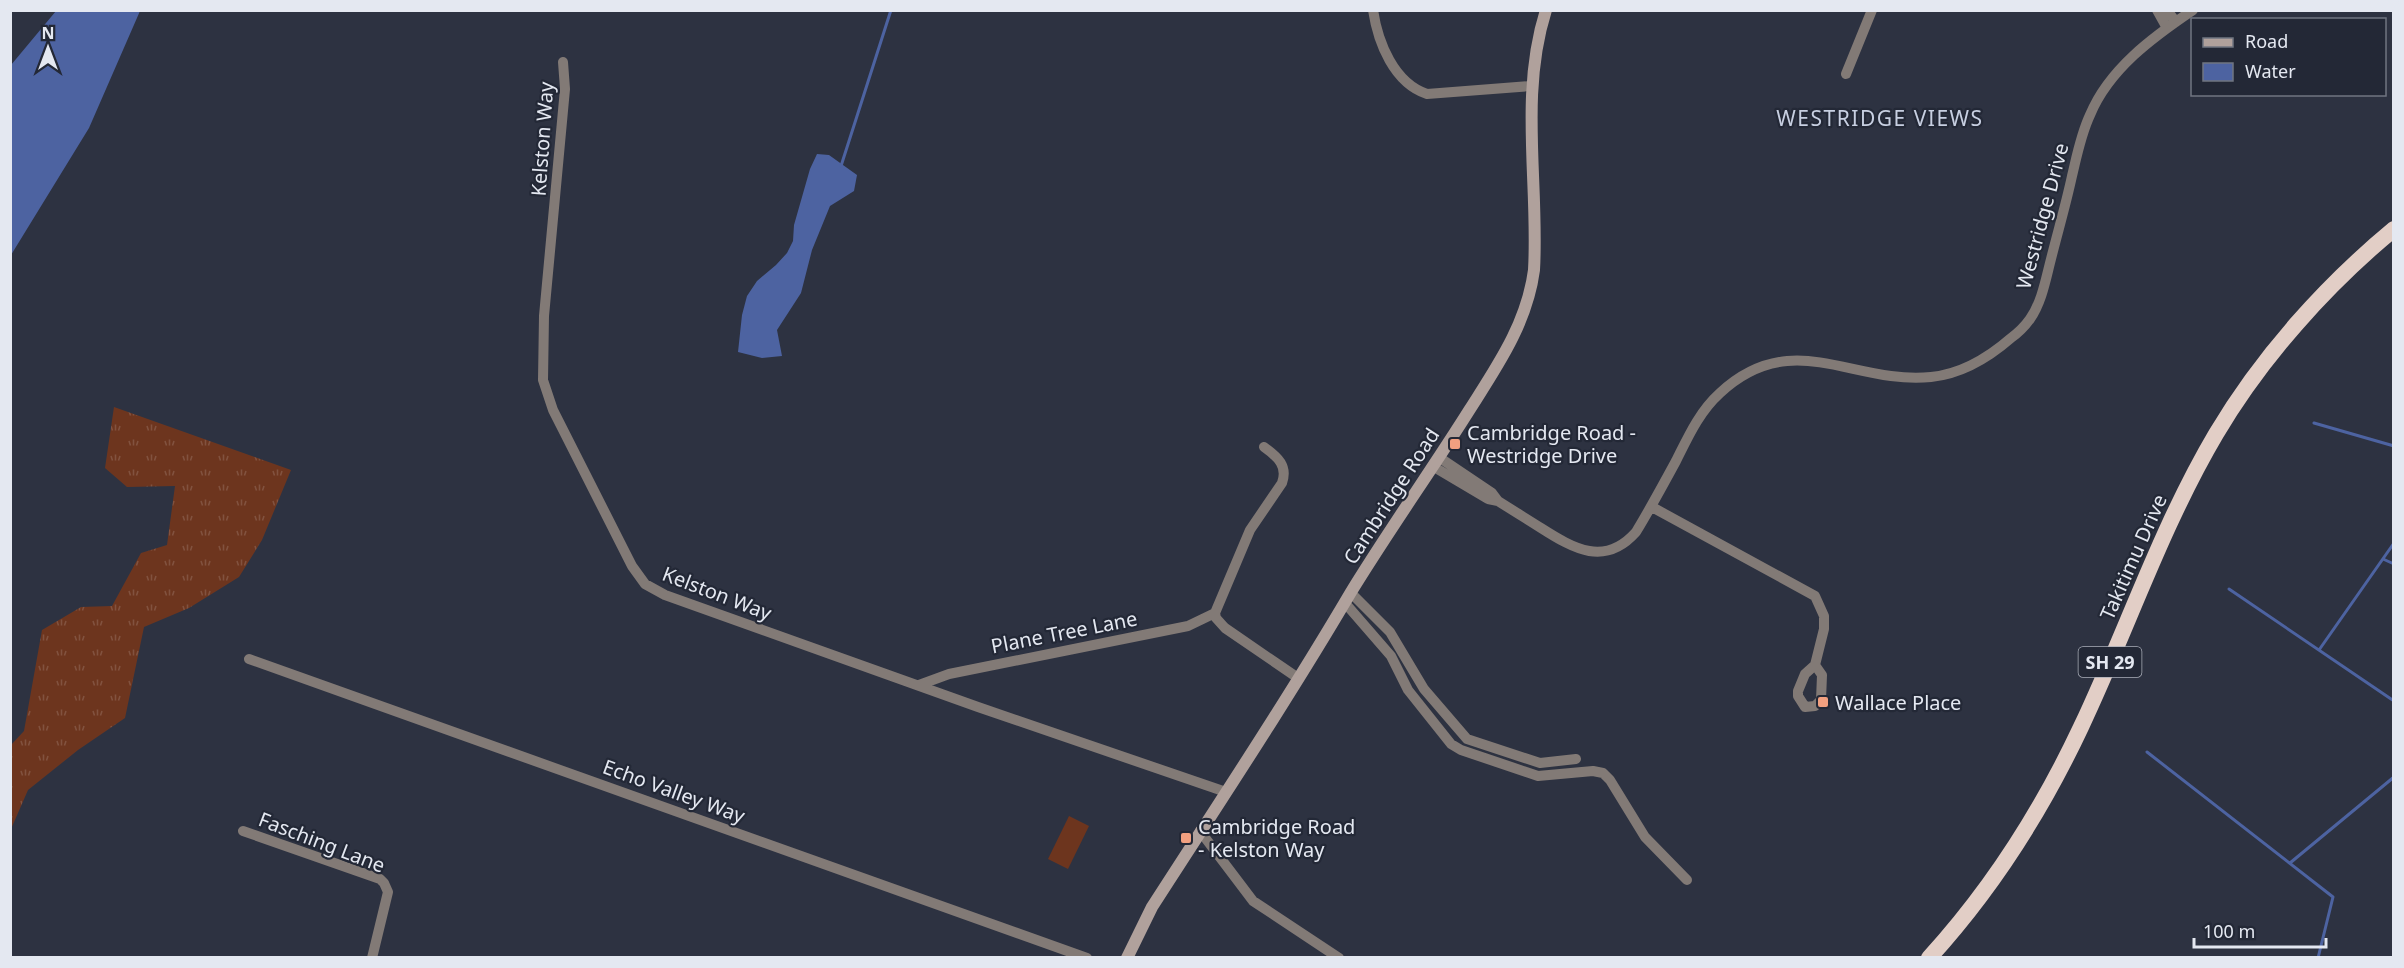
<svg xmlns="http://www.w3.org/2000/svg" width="2404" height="968" font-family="'Noto Sans',sans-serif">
<defs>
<pattern id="grass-tufts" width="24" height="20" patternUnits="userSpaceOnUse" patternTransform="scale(1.5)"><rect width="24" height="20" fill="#6d351e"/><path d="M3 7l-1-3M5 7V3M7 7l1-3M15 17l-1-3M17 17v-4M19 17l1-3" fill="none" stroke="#82523f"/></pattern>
</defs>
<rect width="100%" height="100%" fill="#2d3241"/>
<path fill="url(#grass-tufts)" d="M114 407 291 470 262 540 239 577 189 608 144 627 125 718 78 750 28 790 11 829V745L24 731 42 630 81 607 112 606 141 553 167 545 175 486 127 487 105 468Z"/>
<path fill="#6d351e" d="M1069 816 1089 826 1068 869 1048 859Z"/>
<path fill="#4d63a1" d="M56 11H140L89 128 11 255V65Z
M817 154 829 155 857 175 854 191 830 206 812 250 801 293 777 330 782 356 762 358 738 352 742 315 747 296 757 281 776 265 787 253 793 241 794 225 810 169Z"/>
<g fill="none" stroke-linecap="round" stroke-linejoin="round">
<path stroke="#4d63a1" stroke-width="3" d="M841 166 891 10
M2314 423 2394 446
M2383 559 2394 564
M2229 589 2394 701
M2319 650 2394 543
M2147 752 2333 897 2318 958
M2290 863 2394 777"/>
<path stroke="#827a76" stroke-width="10" d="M1373 10C1378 43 1394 83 1427 94L1531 86
M2157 10 2167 28
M2167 10 2176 22
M563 62 565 89 544 316 543 380 553 410 632 566 645 584 665 595 978 707 1226 792
M1846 74 1872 10
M1264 447C1278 457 1288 466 1282 483L1250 530 1215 613 1216 618 1225 628 1298 678
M1440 458 1492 493 1498 501
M1434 467 1488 499 1498 501C1512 510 1527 519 1541 528 1574 549 1605 567 1636 532 1650 509 1663 485 1676 461 1688 437 1699 412 1720 393 1792 326 1853 385 1931 377 1962 374 1988 358 2011 338 2018 333 2025 326 2030 319 2042 302 2046 278 2051 259 2058 231 2066 204 2072 176 2077 155 2081 134 2090 115 2109 69 2153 37 2193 10
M1652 507 1815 596 1824 616V629L1815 665 1805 674 1798 691V696L1805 707 1815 706 1821 700 1822 675 1815 665
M1351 593 1390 632 1424 689 1467 739 1540 763 1576 759
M1345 603 1391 656 1408 690 1451 744 1461 750 1538 776 1593 771 1603 773 1610 780 1645 837 1687 880
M249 659 1087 958
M919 685 949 674 1188 626 1215 613
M243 831 380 879 384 883 388 892 372 958
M1200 831 1253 901 1339 958"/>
<path stroke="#b0a19c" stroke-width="12" d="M1127 958 1152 907C1219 803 1288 699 1351 592 1389 530 1431 471 1470 409 1498 365 1527 323 1534 270 1539 184 1519 95 1546 10"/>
<path stroke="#e2cec6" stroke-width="16" d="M1929 958C1991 890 2042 810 2081 727 2127 630 2161 527 2216 434 2261 358 2325 286 2394 229"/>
</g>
<g fill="#f2a080" stroke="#232836" stroke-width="2">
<rect x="1449" y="438" width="12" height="12" rx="3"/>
<rect x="1817" y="696" width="12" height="12" rx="3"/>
<rect x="1180" y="832" width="12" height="12" rx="3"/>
</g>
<g text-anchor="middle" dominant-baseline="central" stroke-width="4.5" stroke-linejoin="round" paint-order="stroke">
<rect fill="#232836" stroke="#aaaeb9" stroke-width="1.5" x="2078.5" y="647" width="63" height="30" rx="4.5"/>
<g font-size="18" font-weight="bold" fill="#e4e8f1">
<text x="2110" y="662">SH 29</text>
</g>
<g font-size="20" fill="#e4e8f1" stroke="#232836">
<text transform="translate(542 139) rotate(-86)">Kelston Way</text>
<text transform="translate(2042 216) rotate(-75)">Westridge Drive</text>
<text transform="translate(1391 496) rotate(-57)">Cambridge Road</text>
<text transform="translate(2133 557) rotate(-66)">Takitimu Drive</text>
<text transform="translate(717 593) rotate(21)">Kelston Way</text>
<text transform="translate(1064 632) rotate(-11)">Plane Tree Lane</text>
<text transform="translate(674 791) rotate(20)">Echo Valley Way</text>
<text transform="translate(322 842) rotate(21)">Fasching Lane</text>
</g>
<g font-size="20" fill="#e4e8f1" stroke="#232836" text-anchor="start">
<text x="1467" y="432">Cambridge Road -<tspan x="1467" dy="23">Westridge Drive</tspan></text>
<text x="1835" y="702">Wallace Place</text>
<text x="1198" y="826">Cambridge Road<tspan x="1198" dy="23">- Kelston Way</tspan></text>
</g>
<g font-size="21" letter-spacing="1.5" fill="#c7cfe1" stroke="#232836">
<text x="1880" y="118">WESTRIDGE VIEWS</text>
</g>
</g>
<rect width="2404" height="968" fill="none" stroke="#e4e8f1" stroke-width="24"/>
<rect x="2191" y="18" width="195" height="78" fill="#232836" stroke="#707581" stroke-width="1.5"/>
<rect x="2203" y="38" width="30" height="9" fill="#b0a19c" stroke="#707581" stroke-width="1.5"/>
<text x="2245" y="48" font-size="18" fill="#e4e8f1">Road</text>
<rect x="2203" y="63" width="30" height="18" fill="#4d63a1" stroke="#707581" stroke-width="1.5"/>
<text x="2245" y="78" font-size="18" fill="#e4e8f1">Water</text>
<g transform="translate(48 48)" stroke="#232836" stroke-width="4.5" paint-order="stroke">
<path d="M0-4.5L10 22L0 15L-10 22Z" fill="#e4e8f1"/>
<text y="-9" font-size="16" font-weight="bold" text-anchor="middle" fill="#e4e8f1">N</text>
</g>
<path d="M2194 938v9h132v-9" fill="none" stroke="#e4e8f1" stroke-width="3"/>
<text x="2203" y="938" font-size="18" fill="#e4e8f1" stroke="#232836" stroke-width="4.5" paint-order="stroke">100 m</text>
</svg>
